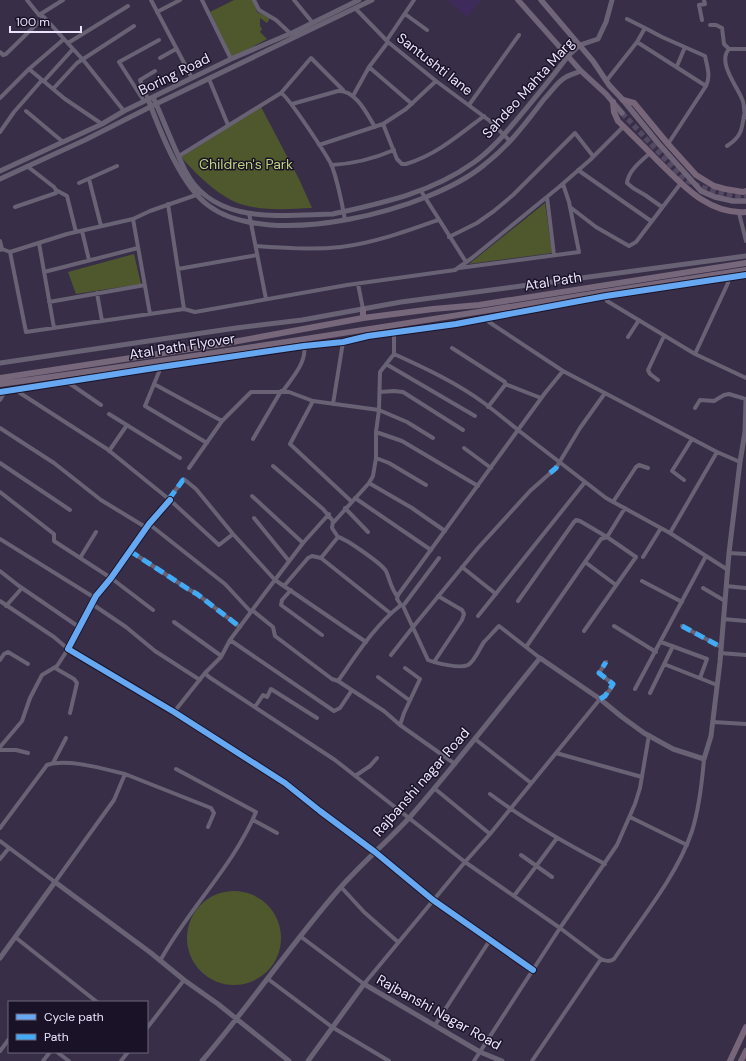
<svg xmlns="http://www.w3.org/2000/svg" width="746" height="1061" font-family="'DM Sans',sans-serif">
<rect width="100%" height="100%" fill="#382e48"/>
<path fill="#3e2b5b" d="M448 0H481L467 17Z"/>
<path fill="#4f582d" d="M234 0H253L257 12 270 18 267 23 260 18V26L262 29 260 32 267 39 232 58 210 12Z
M261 107 299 179 312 208C290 209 265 211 244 205 221 199 197 175 181 157Z
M545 203 552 253 469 264Z
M134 254 141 284 76 294 68 272Z
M187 938a47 47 0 1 1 94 0a47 47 0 1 1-94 0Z"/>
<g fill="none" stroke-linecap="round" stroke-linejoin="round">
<path stroke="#534963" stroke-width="5.5" stroke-dasharray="5.5 3" stroke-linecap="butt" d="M622 113 683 178C698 188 728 197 746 195"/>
<path stroke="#686274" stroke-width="4" d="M27 0 39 15 44 17 84 61 124 111
M151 0 192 78
M202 0 231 59
M254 0 259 10 276 20 292 35
M294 0 312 22
M355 8 388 42 436 81 490 121 510 141
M157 12 180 0
M405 14 427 30
M39 15 63 0
M702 20 699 5 705 4 704 0
M710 25H716L722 28 724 44 729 49
M645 28 662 37 705 56C707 66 711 76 706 86L668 144
M387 40 414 0
M637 42 706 86
M68 43 128 6
M746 49H729C717 62 737 86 742 99 745 104 743 112 746 117
M0 52 3 55 6 54 44 17
M160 58 176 49
M677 66 685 47
M369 67 412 104
M29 69 65 99 102 124
M209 79 228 125
M607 80 637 42 645 28 627 19
M44 81 73 49
M53 89 77 63 134 26
M281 93 311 58 343 90
M353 96 369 67 388 42
M0 98 29 69 64 39
M148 99 140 80 155 71
M144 101 119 62 159 40
M292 104 338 91C356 90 367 114 375 127
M469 105 519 35
M26 111 63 142
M383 124 397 159 402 164H406C436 155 459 135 484 116
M0 132 14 112 42 80
M319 145 383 124 406 109 436 81
M727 146C741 137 742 130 744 115
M650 153C642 160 628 171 627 183L633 188 645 195 662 207
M179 156 281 93C288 96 328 157 332 166 338 183 342 203 345 220
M331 165C354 164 373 159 394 150
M578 170 651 221
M89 179 101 226
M79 183 117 166
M56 190 67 196 76 232
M421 191 466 262
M547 197 554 255
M168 204 184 309
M15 207 56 193V190L54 187 27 166
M570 207 596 227 629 246 636 242 681 183
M249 213 266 299
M739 213 746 241
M133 219 150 314
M82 231 89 260
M449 237 477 223 494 211 513 195 575 133 593 156
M0 241 2 249
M39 243 54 328
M256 246C284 248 313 250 341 247 374 243 407 231 438 220
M0 250 2 249 10 252 67 234 133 219 150 211 199 194
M10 252 26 332 184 309 195 312 347 285 455 270 472 258 559 187 590 160 624 126
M459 268 579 252 569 202 563 184
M178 269 257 255
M44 272 138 248
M727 278 728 283 695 354 746 378
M358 284 363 309
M97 293 102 321
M606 296 607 301 695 354
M49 302 145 285
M488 318 489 322 563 371
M628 337 639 320
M452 348 505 382V385L488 407
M394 354C425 368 457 383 484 403 496 412 507 421 518 430L398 595 397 599 401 605C375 625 357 654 338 681L384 711 400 725 455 764
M386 364 475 416
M161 367 145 406 207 443
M658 380 650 374 648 370 664 336
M66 381 101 405
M154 384 222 421
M505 384 541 398
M18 389 20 393 107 449 170 500 219 545 233 534 275 580 366 642
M283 391C292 378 307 362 304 346
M380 392 394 391 403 392 463 430
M0 400 5 391
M313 401 290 444 351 501
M333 404 343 342
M695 408 700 400 714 401 724 395 729 394 746 399
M109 414 180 458
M0 428 54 463 101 500 147 528
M376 432 402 441 478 486
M253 439 281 391
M464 448 491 468
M109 451 127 425
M376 458 389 463 426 485
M0 463 70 510
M273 466 323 509 333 521 332 528 338 537 321 558
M189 468 222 421 251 392H289L313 401 379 410 407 422 433 438
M684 480 672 471 692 439
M369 483 412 508 445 531
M0 492 54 534V541L111 578 153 610
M252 496 303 543
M355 498 431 550
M169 499 183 480H185L196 489 233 534
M170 500 149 524 111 578 96 596 68 649 174 712 285 783 320 811 375 852 433 900 533 970
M613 502 636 467 639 465 648 468
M345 508 368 532
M254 518 289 561
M333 523 369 483 373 476 376 458V432L379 410 380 372 394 354V333
M149 524 225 584 251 612
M670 533 717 452
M338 537C346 539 381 563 386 571 390 580 391 588 397 596
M0 539 95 598
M130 551 188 589 197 594 240 627
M729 553 746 554
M643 557 661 528
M80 558 96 532
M585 562 616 585
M462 567 496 594
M728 570 670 533 606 498 518 430 545 393 563 371 717 452 740 462
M0 571 19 586 79 627
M642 581 682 602
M284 586 308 558 312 556 321 558 390 613
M726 586 746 588
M703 588 725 601
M291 590 282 600 281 605 322 635
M0 601 54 637 68 649 57 666 42 675 30 698 22 721 0 747
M518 601 574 522 576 520 580 521 607 537 636 557 584 631
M92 604 126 627 155 651 200 680
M401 605 403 606 428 660C436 663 460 669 468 665 475 661 479 649 484 642 489 637 494 631 499 626L540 658
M6 606 22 588
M403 606 439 558
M252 610 273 627 275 636 332 679 338 681
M478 616 585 482
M723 619 746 621
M174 622 220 655 221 657
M614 626 656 652
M682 626 721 647
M230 640 334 711 340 708 352 690
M661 642 707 659 700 678
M526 647 601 539 607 537 625 508
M720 653 746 655
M391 655 413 627 478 548 530 491 556 468 580 428 605 393
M0 660 4 654 8 652 28 664
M434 662 462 620 464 614 462 610 438 596
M664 664 717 685
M55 668 74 679 77 683 70 713
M205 673 209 677 335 760 465 862 560 928 601 959
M378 677 409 700
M635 689 706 556
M650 693 673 646
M255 707 263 695 267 697 271 689 317 718
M174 712 205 673 221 657 230 640 265 593 303 543 329 514
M713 722 746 724
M400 725 404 713 420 679 405 668
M475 739 531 783
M0 750H16L28 753
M556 753 642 777
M53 763 66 738
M355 776 370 766 377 758
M434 788 490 834
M490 794C526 821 565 843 605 864
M630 817 687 845
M253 820 277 833
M0 828 47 765C67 758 104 769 125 774
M0 841 55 882 114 800 125 774 211 808 214 813 208 827
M521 855 552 877
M0 859 9 848
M341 887 364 912 398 942
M514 896 557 838
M300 936 364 984 465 862 490 834 600 699C606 695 611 690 613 684L599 673 606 662
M15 937 97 1002
M160 961C188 909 233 867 256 812L176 769
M268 979 332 1027 389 1061
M435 1025 490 940
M147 1028 184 980
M0 1051 9 1039
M57 1052 69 1061
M43 1061 50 1052
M121 1061 128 1052
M474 1061 560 928 617 845 635 804 640 788 649 735
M532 1061 601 959C606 961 609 962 614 959 640 920 677 876 692 831 699 809 702 783 704 759"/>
<path stroke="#686274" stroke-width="5" d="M153 97C164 121 173 146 185 170 213 226 281 215 333 214 382 203 431 193 473 163 493 149 508 130 524 111 539 93 554 75 568 56L580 45 598 39 606 22 612 0
M148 99C160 131 181 186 209 206 270 251 430 210 484 165 493 158 503 149 511 140 523 127 534 112 545 98 552 91 558 81 566 77 571 74 576 73 581 71
M0 171 102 124 124 111 231 59 294 32 359 0
M0 179 85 140 156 104 372 0
M0 363 236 328 302 320 401 302 746 256
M0 392 161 367 304 346 343 342 368 336 456 324 606 296 746 275
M0 958 55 882 151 953 184 980 218 1004 289 1061
M202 1061C250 1005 291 944 340 888 362 863 387 842 410 817 455 765 497 711 540 658L600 699 622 717 644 733 673 749 704 759 711 736 720 662 729 553 740 462 745 432 746 401
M308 1061 364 984 480 1052 502 1061"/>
<path stroke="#6f6478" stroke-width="5.5" d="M518 0 581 71 606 94 622 113
M541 0 593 61 609 85 623 100 658 143 701 191 715 197 733 201H746"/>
<path stroke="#76677a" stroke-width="6" d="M363 309V318
M0 378 222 344 363 318 433 309 479 305 746 263
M0 384C249 350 497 308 746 270"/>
<path stroke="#776679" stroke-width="6" d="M623 100 634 103 668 144 696 175 714 186 725 189 743 192 746 191
M613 102 614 112 618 121C631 134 644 146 657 160 682 184 708 215 746 212
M730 1061 746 1027
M741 1061 746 1051"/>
<path stroke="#42abf6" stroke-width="5" stroke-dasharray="10 5" stroke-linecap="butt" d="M550 473 556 468 559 462
M169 499 183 480H185
M130 551 188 589 197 594 240 627
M682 626 721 647
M600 699 605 696 613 684 599 673 606 662"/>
<g stroke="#1a1327" stroke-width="8">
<path id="cycleway" d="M0 392 161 367 304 346 343 342 368 336 456 324 606 296 746 275
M170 500 149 524 111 578 96 596 68 649 174 712 285 783 320 811 375 852 433 900 533 970"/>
</g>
<use href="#cycleway" stroke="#66a8f1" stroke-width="6"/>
</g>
<g text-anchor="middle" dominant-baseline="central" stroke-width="3" stroke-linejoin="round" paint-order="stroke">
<g font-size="14" fill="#ebe4fc" stroke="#1a1327">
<text transform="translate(435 64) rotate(38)">Santushti lane</text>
<text transform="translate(174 74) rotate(-26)">Boring Road</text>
<text transform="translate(528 88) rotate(-48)">Sahdeo Mahta Marg</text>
<text transform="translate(553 281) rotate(-9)">Atal Path</text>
<text transform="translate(182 346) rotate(-9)">Atal Path Flyover</text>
<text transform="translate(421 782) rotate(-49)">Rajbanshi nagar Road</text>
<text transform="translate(439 1012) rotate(29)">Rajbanshi Nagar Road</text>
</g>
<g font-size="14" fill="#bfd37e" stroke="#1a1327">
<text x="246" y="164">Children's Park</text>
</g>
</g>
<rect x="8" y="1001" width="140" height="52" fill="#1a1327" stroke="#6e677c"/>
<rect x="16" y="1014" width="20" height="6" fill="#66a8f1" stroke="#6e677c"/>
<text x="44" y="1021" font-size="12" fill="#ebe4fc">Cycle path</text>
<rect x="16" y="1034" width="20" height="6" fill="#42abf6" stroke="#6e677c"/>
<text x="44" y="1041" font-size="12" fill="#ebe4fc">Path</text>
<path d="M10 26v6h71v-6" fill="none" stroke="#ebe4fc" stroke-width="2"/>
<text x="16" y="26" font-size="12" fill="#ebe4fc" stroke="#1a1327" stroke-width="3" paint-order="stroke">100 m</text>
</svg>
